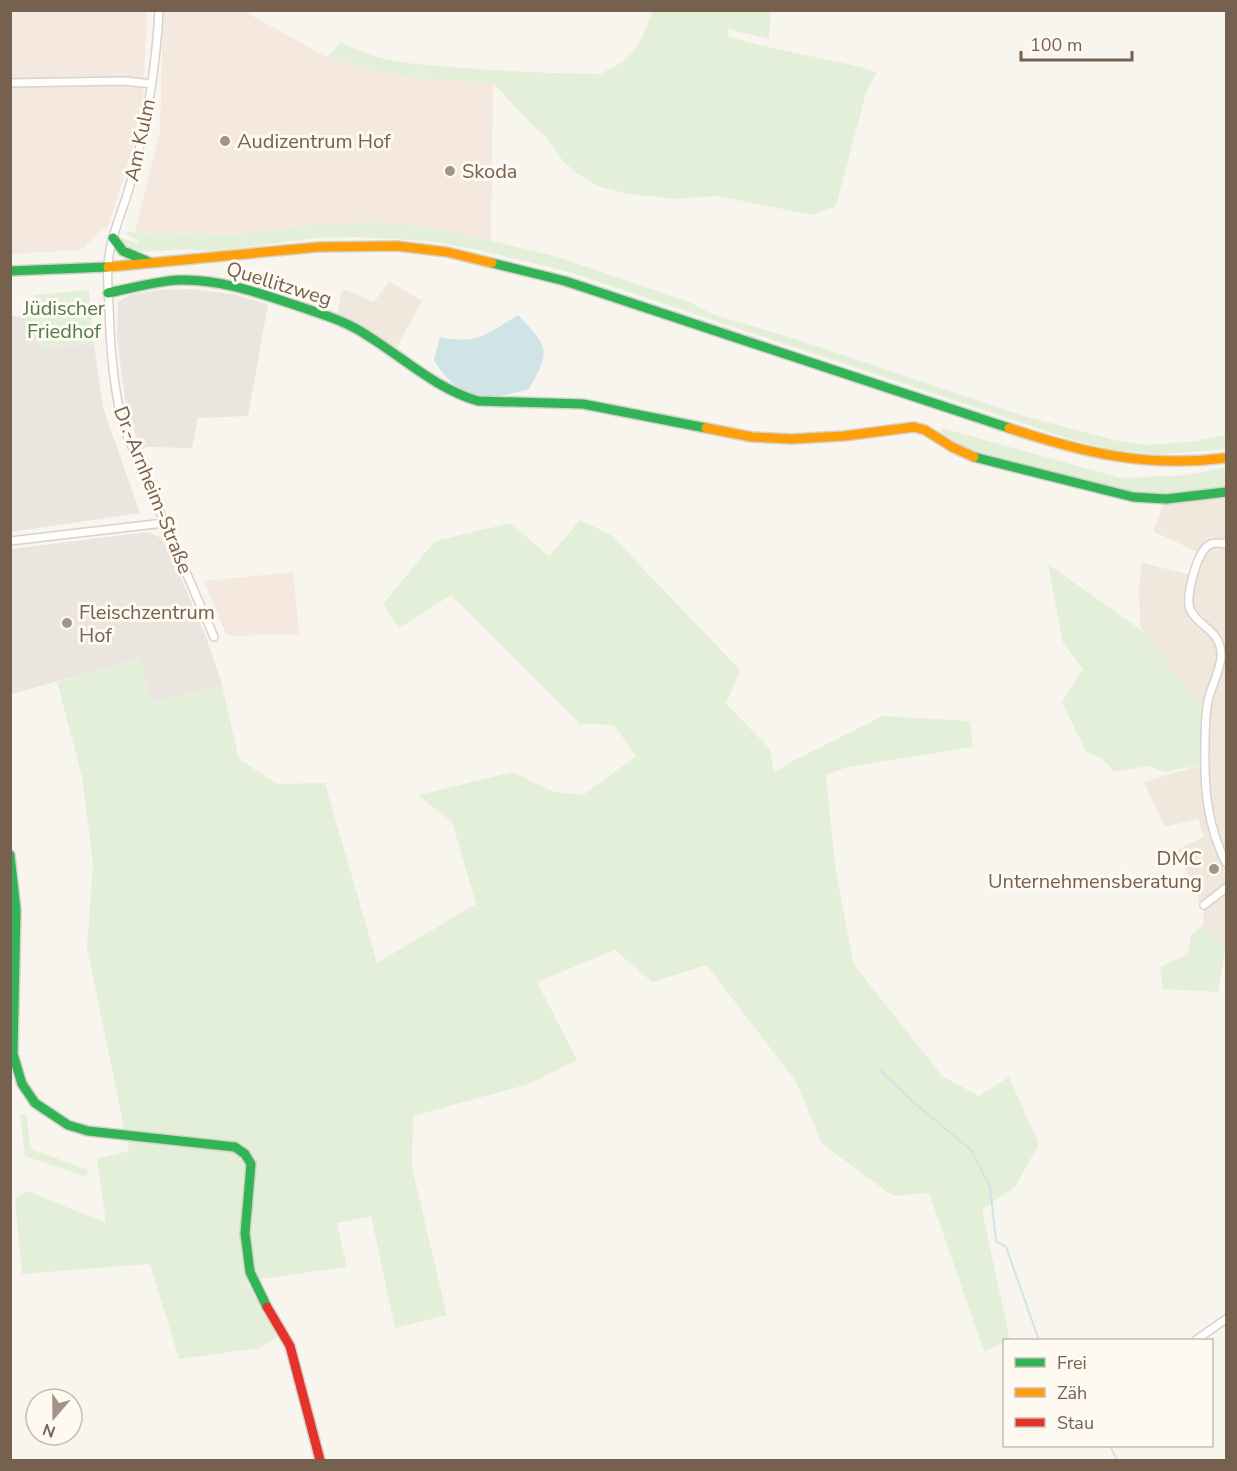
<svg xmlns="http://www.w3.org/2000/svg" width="1237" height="1471" font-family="'Nunito Sans',sans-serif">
<rect width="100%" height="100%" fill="#f8f5ee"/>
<path fill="#f0e8dc" d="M389 281 422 301 395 350 336 318 343 289 374 302Z
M1226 490V946L1204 925 1203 909 1177 850 1204 837 1198 819 1165 827 1144 782 1201 765 1197 698 1161 656 1144 632 1140 624 1139 591 1142 563 1191 575 1197 552 1153 531 1164 503Z"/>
<path fill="#f5e9df" d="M11 11H147L143 100 135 140 108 227 99 232 84 248 80 250 11 254Z
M163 11H243L327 57 402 77 493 83 491 241 448 230 313 225 234 235 135 232 160 131Z
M293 572 299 634 235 636 226 634 204 581Z"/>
<path fill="#ebe5df" d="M191 289 232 294 268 304 248 416 198 418 192 448 147 447 140 450 125 399 117 338 118 302 132 294 160 290Z
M11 316 36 317 39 348 94 344 103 408 140 513 11 532Z
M148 532 165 540 206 637 222 685 151 703 139 659 11 694V549Z"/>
<path fill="#e4efd9" d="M771 10 769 39 728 29V36C777 52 828 57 877 72L866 93 836 206 813 215 717 196 676 199 629 194 600 187 576 173 562 160 546 136 535 128 493 83 402 77 327 57 341 42C379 64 424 65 466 68 511 72 556 73 600 74 635 58 639 48 652 12L648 11Z
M377 222 448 230 558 257 689 302 712 314 799 340 1024 416 1118 441 1148 445 1189 442 1226 435V449L1160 455 1110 449 1073 440 569 272 479 250 428 241 355 237 316 238 225 250 205 251 188 249 134 252H129L119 240 123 238 137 244 138 241 123 232 234 235 313 225Z
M89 290 94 344 39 348 34 295Z
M942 428 1121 478 1187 475 1226 467V490L1203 493H1131L973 453 939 434Z
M580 520 611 535 740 670 726 704 770 749 774 773 789 763 883 716 970 721 973 747 847 767 826 775 836 873 854 965 942 1076 979 1096 1009 1077 1039 1144 1015 1187 982 1210 1010 1340H1004V1343L984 1351 929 1193 893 1196 822 1144 796 1082 707 965 652 982 615 950 537 982 577 1060 529 1084 413 1116 412 1168 447 1315 395 1328 371 1216 337 1223 347 1267 246 1281 278 1337 259 1348 179 1359 150 1264 22 1274 15 1198 27 1191 106 1223 97 1159 129 1151 87 948 93 864 82 777 57 682 140 659 152 702 222 685 239 759 277 784 325 783 377 963 476 904 452 822 418 795 513 772 554 792 583 795 636 756 614 725 580 724 451 595 399 628 383 604 435 541 511 523 549 557Z
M1048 564 1144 632 1161 656 1197 698 1203 710 1201 765 1165 772 1148 766 1114 772 1103 759 1086 752 1062 702 1083 669 1063 643Z
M1204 925 1226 946 1218 992 1163 989 1160 967 1188 954 1191 935Z
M26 1114 31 1149 88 1170 86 1177 25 1156 20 1115Z"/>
<path fill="#d0e4e8" d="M518 315C549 348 551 349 529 389 488 402 457 400 434 360L440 337C478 345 487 334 518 315Z"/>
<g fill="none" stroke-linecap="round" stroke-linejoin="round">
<path stroke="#d0e4e8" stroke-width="2" d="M880 1070 913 1102 971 1150 990 1187 996 1241 1006 1247 1039 1340
M1110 1446 1117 1460"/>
<g stroke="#d7d2cc" stroke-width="10">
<path id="street" d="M159 10C156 70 146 128 130 185 124 207 114 228 110 250 106 268 108 287 109 305 110 347 113 386 123 426L214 637
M10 83 124 81 152 84
M10 541 164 523
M1226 544C1221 543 1214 542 1209 545 1197 552 1185 597 1190 609 1199 629 1222 629 1221 657 1220 672 1211 686 1208 701 1205 716 1205 732 1205 747 1204 788 1207 825 1226 863
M1204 905 1226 888
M1196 1340 1226 1319"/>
</g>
<g stroke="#d6d1c9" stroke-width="12">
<path id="fast" d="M113 238 123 251 149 262
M492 263 565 281 1009 428
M10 271 108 267
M108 293C132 288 156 281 180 280 222 279 262 294 301 307 324 315 348 322 368 336 405 359 435 388 478 401L583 404 706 428
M974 457 1133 497 1166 499 1226 492
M10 855 16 910 13 1054 22 1084 35 1103 68 1125 88 1131 235 1147 245 1154 251 1164 245 1233 250 1272 267 1307"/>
</g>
<g stroke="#d6d1c9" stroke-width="12">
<path id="slow" d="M108 267 318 247 397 246 447 252 492 263
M706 428 752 437 791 439 844 436 914 427 925 430 952 447 974 457
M1009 428C1083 453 1147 468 1226 458"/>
</g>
<g stroke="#d6d1c9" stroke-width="12">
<path id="jam" d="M267 1307 290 1346 320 1460"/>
</g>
<use href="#street" stroke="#fefefc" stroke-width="7"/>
<use href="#fast" stroke="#30b455" stroke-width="9"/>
<use href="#slow" stroke="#ff9f0a" stroke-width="9"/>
<use href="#jam" stroke="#e5322d" stroke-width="9"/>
</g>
<g fill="#a49486" stroke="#fefaf1" stroke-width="2">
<circle cx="225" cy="141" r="6"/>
<circle cx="450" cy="171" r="6"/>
<circle cx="67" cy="623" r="6"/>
<circle cx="1214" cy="869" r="6"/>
</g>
<g text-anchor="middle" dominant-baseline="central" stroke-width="6" stroke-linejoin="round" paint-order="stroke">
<g font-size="20" fill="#76604e" stroke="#fefaf1">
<text transform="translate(140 140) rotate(-78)">Am Kulm</text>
<text transform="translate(279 284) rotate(17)">Quellitzweg</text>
<text transform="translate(153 490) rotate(68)">Dr.-Arnheim-Straße</text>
</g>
<g font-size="20" fill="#76604e" stroke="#fefaf1" text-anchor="start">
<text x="237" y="141">Audizentrum Hof</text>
<text x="462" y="171">Skoda</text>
<text x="79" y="612">Fleischzentrum<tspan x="79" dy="23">Hof</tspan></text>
<text x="1202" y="858" text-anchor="end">DMC<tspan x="1202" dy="23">Unternehmensberatung</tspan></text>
</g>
<g font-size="20" fill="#517b46" stroke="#fefaf1">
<text x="64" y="308">Jüdischer<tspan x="64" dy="23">Friedhof</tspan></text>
</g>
</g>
<rect width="1237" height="1471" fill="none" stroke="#76604e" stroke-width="24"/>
<rect x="1003" y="1339" width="210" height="108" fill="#fefaf1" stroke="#c8bcb0" stroke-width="1.5"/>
<rect x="1015" y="1358" width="30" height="9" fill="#30b455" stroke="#c8bcb0" stroke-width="1.5"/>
<text x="1057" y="1369" font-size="18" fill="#76604e">Frei</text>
<rect x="1015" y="1388" width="30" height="9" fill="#ff9f0a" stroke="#c8bcb0" stroke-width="1.5"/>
<text x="1057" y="1399" font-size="18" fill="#76604e">Zäh</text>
<rect x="1015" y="1418" width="30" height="9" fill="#e5322d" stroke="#c8bcb0" stroke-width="1.5"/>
<text x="1057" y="1429" font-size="18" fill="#76604e">Stau</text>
<g transform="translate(54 1417) rotate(200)"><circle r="28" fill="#fefaf1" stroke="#c8bcb0" stroke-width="1.5"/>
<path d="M0-4.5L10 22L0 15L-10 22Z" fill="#a49486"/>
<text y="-9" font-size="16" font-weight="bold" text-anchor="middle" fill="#76604e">N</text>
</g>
<path d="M1021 51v9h111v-9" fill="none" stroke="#76604e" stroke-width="3"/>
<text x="1030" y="51" font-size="18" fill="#76604e" stroke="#fefaf1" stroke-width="4.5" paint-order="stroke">100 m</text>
</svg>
